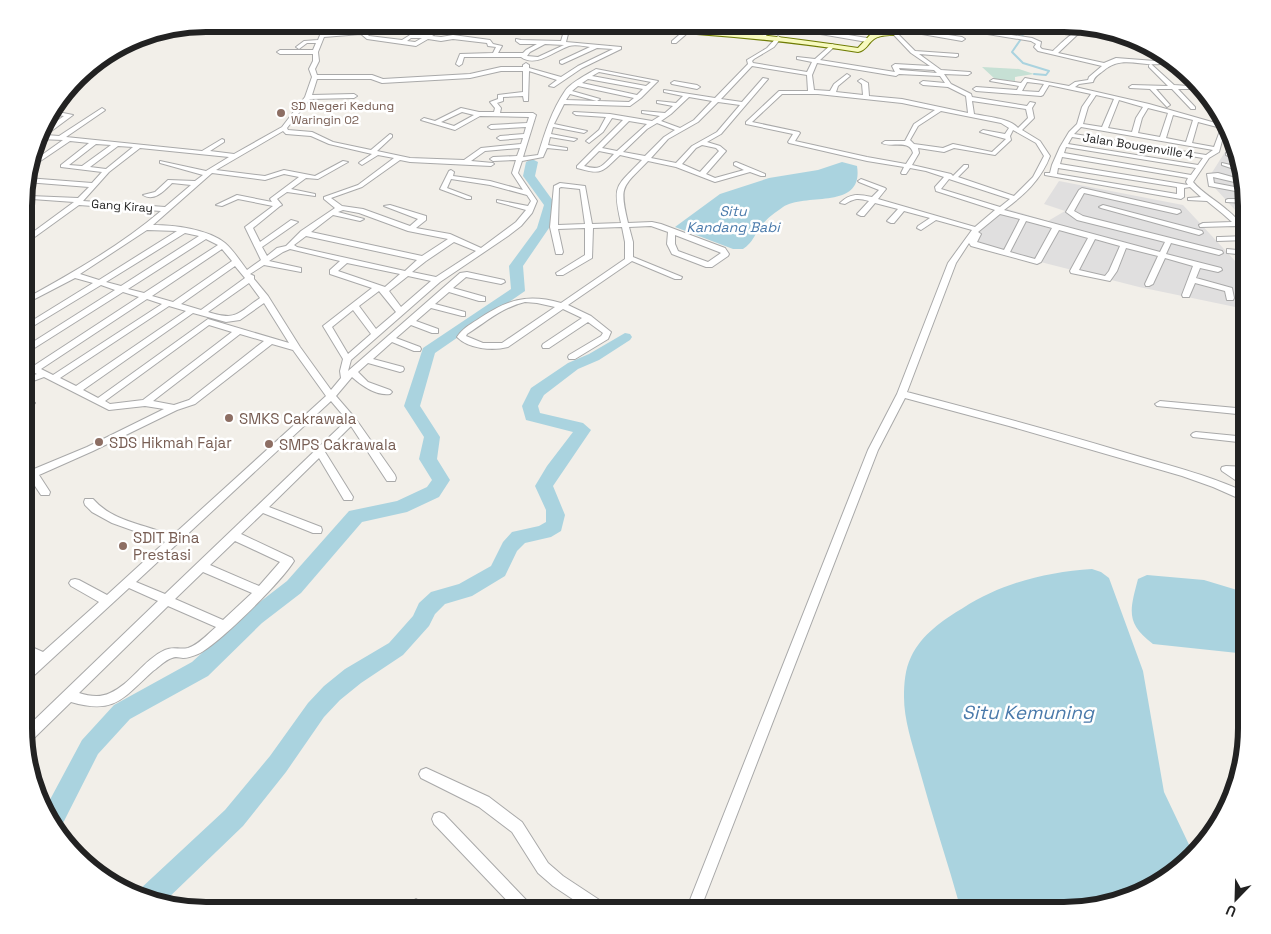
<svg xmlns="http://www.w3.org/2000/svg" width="1271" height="934" font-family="'Space Grotesk',sans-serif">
<rect width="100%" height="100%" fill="#f2efe9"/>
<path fill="#e0dfdf" d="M1232 141 1247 195V223L1215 188 1211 174Z
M1059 181 1183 205 1237 263 1245 309 1139 287 966 243 1004 208 1048 221 1065 211 1044 204Z"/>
<path fill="#c6e0d4" d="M997 24H1066C1055 30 1038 23 1025 29L1022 37 994 31Z
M982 67 1019 69 1034 74 1015 77V81L995 79Z"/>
<path fill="#aad3df" d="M842 162 857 166C864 211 806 192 783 207 776 212 767 218 762 225 755 233 753 243 743 249H733L675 227 720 194 769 178 818 170Z
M1092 569 1101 572 1109 578 1143 671 1164 792 1193 853 1146 891 1065 910H961C948 863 932 816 919 768 913 746 904 721 904 697 904 684 905 669 911 657 922 634 943 620 963 608 1002 583 1046 572 1092 569Z
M1147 575 1204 580 1247 593V654L1153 644C1125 623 1130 610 1138 579Z"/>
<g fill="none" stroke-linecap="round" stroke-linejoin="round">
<path stroke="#aad3df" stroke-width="2" d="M1022 37 1025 29 1030 27 1066 24
M1021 39 1012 52 1023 63 1049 71 1046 75 1034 74"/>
<path fill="#aad3df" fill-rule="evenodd" d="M532 159 538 162 535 176 556 205 549 228 523 266 525 291 435 353 420 406 440 437 437 459 450 480 439 497 407 512 362 522 301 593 262 623 208 676 130 719 98 754 59 831 48 819 45 809 82 740 114 705 192 662 248 611 287 581 349 511 397 501 427 487 432 480 419 459 424 437 404 406 423 348 511 289 509 266 537 228 544 205 523 176 526 162Z
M625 333 630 334 632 337 630 340 599 360 578 369 544 395 538 406 540 413 583 423 591 430 553 486 565 515 561 531 551 537 525 543 517 551 505 576 472 596 445 604 435 614 429 626 403 655 361 683 340 700 324 717 286 772 243 826 163 903 136 896 139 890 225 810 270 756 308 703 324 686 345 669 389 643 413 616 419 603 431 592 459 584 491 566 503 542 512 532 539 526 546 522V510L535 486 547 466 573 432 526 420 522 406 531 388 568 363 589 354Z"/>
<g stroke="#a9a9a9" stroke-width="2">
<path id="street" d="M287 24 321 27 331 24H338L327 28 325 34 365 31 371 27H392L398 24H404C393 32 378 26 366 33L369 36 402 40 410 35H426L442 25 441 24H447L448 26 432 36 441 37 453 35 490 40 493 44 502 46 498 53H523L526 50 537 44H520L516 41V39L521 40 561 41 565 28 577 24H583L569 30 566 42 621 47V49L582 68 554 87 549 86 557 80 529 71 528 101H524L523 96 503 97V101L497 103 501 108 500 113H533L536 115 523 157 538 155C545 132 552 110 565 91 570 83 588 74 596 69L658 81 641 98 630 106 564 104 554 124 587 131 584 133 553 127 551 134 577 139 574 141 550 137 548 145 567 148V150L547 148 543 157 522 161 518 173 537 201 532 213 521 226 508 236 440 282 351 360 348 371 460 273 467 272 504 280 505 282 501 284 466 277 453 288 485 297V301H479L449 292 435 304 465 312V316H462L431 308 416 321 438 329V333H432L411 325 396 338 420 347 421 349 420 351H414L392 342 373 359 403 367 404 369 403 371 400 372 368 363 358 372 368 382 390 390 392 392 390 394C377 396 362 386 352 377L336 396 355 418 395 475 396 478 395 481H387L351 426 325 452 353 497 352 500H344L319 458 269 507 321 527 322 530 321 533H313L263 513 241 534 292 558 294 561C282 581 218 645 198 654 193 656 188 658 183 658 180 658 176 656 172 658 165 660 159 667 153 671 123 698 115 715 71 702L30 742 25 744V729L158 601 129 588 29 680 25 681V668L35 659 25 655V644L43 652 99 602 71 586 69 583 71 580 75 579 79 580 107 595 165 542 112 523 92 512 85 505 84 502 85 499H93C113 522 145 524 172 536L326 396 293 350 272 344 195 404 177 410 93 451 39 475 50 492 49 495H41L25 471V460L29 461 34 469 87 447 164 409 145 406 109 410 44 377 25 384V378L37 374 25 368V361L35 365 139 297 123 292 25 354V347L115 290 101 285 25 331V325L93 283 75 278 25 304V299C72 273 120 246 161 211L79 205 25 244V238L74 202 32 199 29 197 30 196 78 198 89 187 26 182 27 178 92 183 102 172 61 167V165L89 143 70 141 33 166 30 167 32 162 63 140 39 139 40 133 64 116 51 114 53 111 73 115 46 135 59 136 102 108 105 110 104 111 66 137 202 151 222 139 224 140V142L210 151 234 154 282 127 305 97 312 77 309 69 313 61V54H280L277 52 280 50H313L316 43H307L299 49 296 47 304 41 318 40 322 30 289 25ZM361 34 367 39 416 46 428 39 441 41 453 39 487 43 488 46 496 47 493 53 460 54 456 64 459 66 462 64 464 57H521C536 68 554 51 569 46 575 44 584 46 590 47L560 61V63L562 64 597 48 613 49 578 66 561 77 529 68V65L526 63 523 65V67H501L470 74 383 79 372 75H317L315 69 319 61 318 52 324 37ZM411 38H422L415 42 407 41ZM545 44 564 45 538 57 527 56 530 52ZM501 71H523V92L498 95V99L490 102 495 108 494 112H479L461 108 435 121 424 118 421 120 455 130 480 116 529 117 527 123 491 125 488 127 491 129 526 127 524 134 500 136 497 138 500 140 523 138 521 144 481 148 464 160 410 158 377 151 392 137V135L390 134 371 150 333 142 312 132 288 130 287 128 310 99 354 98 357 96 354 94 312 95 317 79H371L382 83 470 78ZM599 72 651 82 646 86 592 76ZM588 79 643 89 637 95 582 83ZM578 86 634 98 629 102 566 100 570 94 597 101 600 99 572 91ZM462 112 474 115 454 126 441 122ZM283 131 286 134 311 136 329 144 372 154 360 162 359 163 362 165 378 155 394 158 358 185 324 197V199L335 208 301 231 286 246 277 248 267 256 262 247 298 222 291 220 260 242 253 228 280 206 282 205 277 199 287 192 315 196V194L291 189 306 178 318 179 348 162 343 161 315 176 284 170 265 176 216 170ZM96 144 111 145 82 166 69 165ZM118 146 133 147 106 169 90 167ZM140 148 229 157 206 171 160 161V163L203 175 195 181 168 180 155 192 143 195C154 202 164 191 172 183L191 185 165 207 83 201 109 172ZM520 148 517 156 493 157 490 159 493 161 516 160 512 173 523 190 490 181 453 176 454 172 451 170 449 171 440 189 467 199H471V197L447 188 451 179 490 185 527 195 531 201 528 206 497 200V202L526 210 516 222 481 248 450 234 416 228 426 220V216L390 205 384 206 418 219 410 226 363 209 342 206 331 198 362 187 400 160 410 162 491 166 494 164 493 163 471 161 485 151ZM212 173 265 180 284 174 299 177 271 198 270 199 272 202 237 195 216 205 222 206 238 199 273 206 245 227 261 260 247 270C240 261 234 251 225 243 208 229 173 225 153 225ZM343 210 359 213 408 231 448 239 422 256 311 232 333 215 360 221 364 219 338 212ZM147 230 177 231 99 280 80 274ZM185 233 199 236 121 286 106 282ZM306 236 417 260 405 271 297 247 294 245ZM206 239 218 245 144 293 128 289ZM454 242 476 251 436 277 412 272 426 261ZM222 249 232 261 173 302 152 296ZM290 249 340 261 330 270V274L372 288 323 326 343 359 340 371 341 378 331 390 300 347 268 296 254 279V276L250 274 264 265 301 272V268L269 261 283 252ZM347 263 400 274 385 287 338 271ZM235 266 245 278 201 310 181 304ZM408 276 431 281 401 307 389 291ZM249 283 260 298C237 314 237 321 208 312ZM379 291 396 312 376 329 359 306ZM147 299 162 304 53 375 41 369ZM264 303 289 343 208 319 98 398 83 390 193 313 226 322 240 320ZM169 306 186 311 76 386 60 378ZM353 310 371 334 348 354 332 327ZM209 325 232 332 143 400 110 404 105 401ZM240 334 264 341 189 400 174 405 153 401ZM331 401 347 420 165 594 136 582ZM235 541 280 562 259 586 210 565ZM203 572 252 593 223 620 175 599ZM168 606 216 627C208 634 198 645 188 648 179 650 173 646 165 650 143 660 131 684 110 693 100 698 89 696 79 693Z
M475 24H514L512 25H477Z
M550 24H559C548 29 510 37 498 32Z
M696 24H700L696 31H692Z
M768 24H772L765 38H761Z
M878 24H895L902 26 900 27Z
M926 24H938L1032 38 1041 42 1040 47 1042 49 1053 51C1065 40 1078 24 1097 29L1077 35 1058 53 1104 63 1116 58 1155 61 1154 50 1160 52V64C1138 66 1121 55 1103 71 1099 74 1094 77 1093 82L1079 84 1075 87 1149 104 1226 126 1219 152 1209 158 1193 182C1202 193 1216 200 1227 210 1234 215 1240 223 1247 230V240L1217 241V237H1220L1246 236 1236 226 1200 227 1199 225 1203 223 1232 222 1223 214 1207 201 1188 200V198L1201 197 1190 187 1184 188V197L1181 199 1045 175V173H1050L1052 165 1060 147 1069 132 1077 124 1082 107 1091 94 1049 85 1043 95 1041 96 976 91 973 89 976 87 1017 90 1019 86 990 81 993 79 1021 83 1025 78 1069 86 1075 82 1088 80 1089 77 1102 66 1038 51 1034 47 1036 44 1031 41ZM1027 82 1044 84 1039 92 1022 91ZM1096 95 1114 99 1102 127 1083 124 1088 107ZM1119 100 1143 107 1136 118 1132 132 1108 128ZM1148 108 1168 113 1160 137 1138 133 1142 118ZM1173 115 1193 120 1186 142 1166 138ZM1198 122 1221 128 1214 147 1192 143ZM1081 127 1213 150 1206 155 1074 134ZM1072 137 1203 158 1198 165 1068 144ZM1066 147 1196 168 1191 175 1064 153ZM1062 157 1188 178 1186 182 1188 185 1060 164ZM1058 168 1177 187V194L1057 174Z
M805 28 867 38 870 40 867 42 803 31Z
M901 28 962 37 965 39 962 41 899 30Z
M686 29 691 30 676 43H672V41Z
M895 31 915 51 958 54V56L956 57 919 54 941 70 970 72 971 73 968 75 944 74 951 84 971 94 972 97 1027 106 1030 102 1035 103 1032 108 1034 118 1022 130 1040 141 1050 156C1041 180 1024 195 1004 210L1160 252 1165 242 1077 220 1066 212 1079 190 1082 188 1180 210 1181 212 1177 214 1084 193 1074 211 1083 216 1222 251 1223 253 1219 255 1171 243 1166 254 1221 268 1222 270 1218 272 1200 268 1196 278 1232 288 1234 298 1233 300H1227L1225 291 1195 283 1189 297H1183L1182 295 1193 266 1165 258 1153 284 1149 286H1146L1145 284 1158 256 1126 248 1117 271 1110 281 1071 273 1070 271 1088 238 1059 230 1041 262 1037 264 971 246 969 243 956 263 907 392C979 411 1050 430 1120 451 1163 464 1207 474 1247 493V502L1213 487 1182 476 1009 426 905 398 878 450 700 910H686L868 450 897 394 948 263 972 230 936 220 921 230 917 228 918 226 930 218 904 211 894 223H891L887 221 898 209 875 203 864 216H861L857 214 869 201C858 198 855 198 845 204L840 203C850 193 858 194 872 197L879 190 859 182 858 181 861 179 885 188 886 189 878 199 975 227 995 210 936 191 935 187 944 177 926 171 910 168 906 174H902L901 173 904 167 867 161 789 143 788 142 793 134 746 124V122L779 91H808L807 75 752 66 721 99 742 102 763 78 768 79 721 134 707 142 720 146 726 151 706 174 715 178 744 170 734 165V163L736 162 765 174V176H761L750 172 715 182 676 167 648 161C622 188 619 185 628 223L652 222 661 224 725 248 729 254 728 256 712 267H706L672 254 667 244 668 232 651 226 629 227 633 242V257L682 277 681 279H675L632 261 568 305 591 316 611 332 608 339 575 359H569L568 357 569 355 601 336 603 333 588 322 549 348H543L542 346 543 344 582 318 563 309 508 347C492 351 469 349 457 337 462 329 469 325 477 320 507 300 526 293 561 303L625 259V242L622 227 593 228 592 258 563 275H557L556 273 585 255V228L558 229 563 252 562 254H556L550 227 554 186 560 183 585 186 592 224 621 223C612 184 616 187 642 160L620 155C601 173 602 175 577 168V166L623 120 612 118 603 132 589 143 586 141 599 130 606 117 576 115 573 113 574 112 610 114 652 121 660 116 642 113V111L665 113 673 106 657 103V101L676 103 683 96 664 92V90L715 98 748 64 747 60 767 48 778 36 781 38 774 47 754 59 752 61 753 63 807 72 812 62 797 59V57L815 59 832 44 834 45V47L820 60 895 72 892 66 895 64 930 66 911 53 893 34ZM817 63 896 76 899 74 940 76 945 83 923 81 920 83 923 85 948 87 966 96 968 113 902 99 869 96 868 83 861 79 858 81 862 84 863 95 836 92 838 86 850 76 847 74 834 84 830 91 814 90 812 75ZM899 68 934 70 937 73 900 70ZM782 94H818L902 103 935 110 914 124 905 141H885L882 143C891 148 910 139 913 153L906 164 867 157 795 141 800 133 799 132 752 122ZM689 97 712 101 694 120 680 128 661 121 671 114ZM972 101 1026 109 1028 118 1018 128C1010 118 987 117 974 114ZM718 102 740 105 717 132 692 146 676 163 651 158 668 139 698 122ZM941 111 1001 123 1009 128 1005 134 983 130 980 132 1006 139 992 152 953 144 943 148 914 144 910 140 918 126ZM629 121 647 124 617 151 602 148ZM657 123 675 130 664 137 645 156 623 152 647 129ZM1013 130 1036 143 1044 156 1033 177 1014 196 958 177 968 167V165H964L953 176 951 174 912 165 919 153 918 148 944 152 954 148 995 155 1011 140 1010 136ZM702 145 716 148 719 151 700 172 682 164 696 148ZM599 151 614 154C602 166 601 171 584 166ZM949 179 1010 199 1000 207 941 189ZM561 187 580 189 585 224 558 225 559 188ZM1000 214 1020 219 1004 250 977 242 981 234 978 232ZM1026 221 1052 228 1035 259 1010 252ZM675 235 719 252 721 253 708 262 678 251 675 244ZM1095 239 1120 246 1109 271 1105 276 1079 270ZM525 302 537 303 555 307 502 343H483L466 336 467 334C486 322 503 307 525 302Z
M1151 64 1174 85 1188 86 1171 69V67L1173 66 1196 86 1199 89H1178L1195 107V109H1191L1172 89H1156L1170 105 1167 107 1150 89 1130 88 1129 87 1132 85 1168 86 1149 67V65Z
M674 81 697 85 700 87 697 89 672 84 671 83Z
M1231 142 1233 143 1234 147 1228 144Z
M1228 152 1236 155 1238 160 1226 155V153Z
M1222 163 1239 167 1240 171 1222 165Z
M1207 174 1218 173 1243 180V184L1213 177 1214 183 1245 189 1246 193 1209 186Z
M1228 199H1247V203L1226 202V200Z
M1103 205 1202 231 1203 233 1199 235 1101 208 1099 207Z
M1241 215H1247V219H1241Z
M1227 249 1247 251V255L1227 253Z
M25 398 35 403 33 405H25Z
M1160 401 1247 409V415L1157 406 1155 404Z
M1196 432 1247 437V443L1193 437 1191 435 1193 433Z
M1226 466 1247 467V474H1240L1247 479V488L1222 471 1221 469 1222 467Z
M426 768 489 797 522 822 548 863 563 876 607 905 610 910H589L553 886 538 873 512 832 479 807 421 778 419 774 421 770Z
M439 812 444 814 531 905 534 910H516L434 824 432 819 434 814Z
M416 899 421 902 426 910H410L408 907 411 902Z"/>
</g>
<g stroke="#707d05" stroke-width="2">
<path id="secondary" d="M581 24C673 24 766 34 858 48L870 35 894 31 898 24H904L899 34C891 36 881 34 874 39 867 44 867 50 858 52 783 40 709 34 633 30 618 30 593 32 581 24Z"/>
</g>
<use href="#street" fill="#fff" fill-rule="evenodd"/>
<use href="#secondary" fill="#f7fabf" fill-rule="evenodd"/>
</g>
<g fill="#8d6e63" stroke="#fff" stroke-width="2">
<circle cx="281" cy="113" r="5"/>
<circle cx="229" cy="418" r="5"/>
<circle cx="99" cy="442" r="5"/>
<circle cx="269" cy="444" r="5"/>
<circle cx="123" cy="546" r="5"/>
</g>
<g text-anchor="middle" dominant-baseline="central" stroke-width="5" stroke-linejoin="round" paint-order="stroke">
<g font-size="12" fill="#785e54" stroke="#fff" text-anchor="start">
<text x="291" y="106">SD Negeri Kedung<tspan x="291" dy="14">Waringin 02</tspan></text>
</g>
<g font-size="12" fill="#222" stroke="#fff">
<text transform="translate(1138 146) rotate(9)">Jalan Bougenville 4</text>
<text transform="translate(122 206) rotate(4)">Gang Kiray</text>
</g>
<g font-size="14" font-style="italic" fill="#4a7aab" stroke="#fff">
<text x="733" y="211">Situ<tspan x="733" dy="16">Kandang Babi</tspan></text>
</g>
<g font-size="15" fill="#785e54" stroke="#fff" text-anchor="start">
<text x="239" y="418">SMKS Cakrawala</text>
<text x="109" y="442">SDS Hikmah Fajar</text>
<text x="279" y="444">SMPS Cakrawala</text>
<text x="133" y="537">SDIT Bina<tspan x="133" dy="17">Prestasi</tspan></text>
</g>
<g font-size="19" font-style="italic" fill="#4a7aab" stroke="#fff">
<text x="1028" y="712">Situ Kemuning</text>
</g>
</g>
<path d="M0 0H1271V934H0ZM206 32H1064A174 174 0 0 1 1238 206V728A174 174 0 0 1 1064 902H206A174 174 0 0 1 32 728V206A174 174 0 0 1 206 32Z" fill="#fff" fill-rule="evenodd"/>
<path fill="none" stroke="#222" stroke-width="6" d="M206 32H1064A174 174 0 0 1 1238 206V728A174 174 0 0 1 1064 902H206A174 174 0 0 1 32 728V206A174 174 0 0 1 206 32Z"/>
<g transform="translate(1236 899) rotate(203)" stroke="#ffffff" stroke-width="4" paint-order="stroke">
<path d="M0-4L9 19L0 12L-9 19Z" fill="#222222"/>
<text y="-8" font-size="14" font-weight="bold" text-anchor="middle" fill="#222222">U</text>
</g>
</svg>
